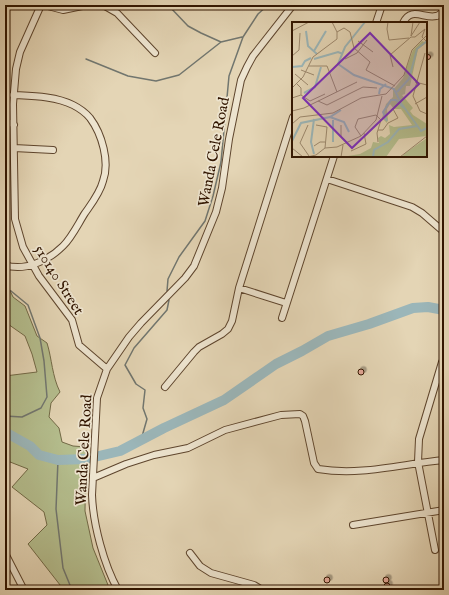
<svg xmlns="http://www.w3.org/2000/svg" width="449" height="595" font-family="'IM FELL English',serif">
<defs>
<filter id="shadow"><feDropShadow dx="2.5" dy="-2.5" stdDeviation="0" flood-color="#0004"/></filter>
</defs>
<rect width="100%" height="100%" fill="#e4d5b5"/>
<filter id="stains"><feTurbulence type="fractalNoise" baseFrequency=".005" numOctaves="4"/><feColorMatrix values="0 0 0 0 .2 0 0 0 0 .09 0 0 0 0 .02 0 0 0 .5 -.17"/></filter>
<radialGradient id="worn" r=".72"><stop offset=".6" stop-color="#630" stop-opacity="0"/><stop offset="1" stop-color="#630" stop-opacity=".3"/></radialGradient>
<path fill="#b4bd8d" stroke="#726946" d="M5 272 7 284 13 297 25 306 37 336 47 343C52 359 52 376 60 392L51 403 49 417 59 428 62 442 73 446 86 447 85 511 93 548 110 590H64L28 544 47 525 44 512 12 487 28 469 5 460V376L37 372 32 354 25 336 5 322Z"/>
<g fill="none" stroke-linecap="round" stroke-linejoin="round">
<path stroke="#71766f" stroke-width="1.5" d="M168 5 188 26 201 33 221 42
M86 59 128 76 156 81 179 75 221 42 242 37
M5 289 11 291 28 305 40 338 44 361 47 397 41 408 22 417 5 416
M167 291 168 279 179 257 205 221 213 196 221 162 229 76 243 37 258 14 268 5
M141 440 147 419 143 408 145 390 136 384 125 365 134 348 167 310 169 300
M58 460 56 509 63 568 72 590"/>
<path stroke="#9bb6b9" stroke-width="10" d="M5 432 30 446 39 455 58 460 86 459 120 451 164 428 224 400 276 364 302 351 328 336 369 324 413 308 428 307 444 310"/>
</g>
<path fill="#e5a999" stroke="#311500" filter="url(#shadow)" d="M425.5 57a2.5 2.5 0 1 1 5 0a2.5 2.5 0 1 1-5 0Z
M358 372a3 3 0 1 1 6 0a3 3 0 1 1-6 0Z
M383 580a3 3 0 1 1 6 0a3 3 0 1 1-6 0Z
M324 580a3 3 0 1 1 6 0a3 3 0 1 1-6 0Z
M384 586a3 3 0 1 1 6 0a3 3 0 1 1-6 0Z"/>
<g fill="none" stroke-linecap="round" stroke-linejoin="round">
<g stroke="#5e452d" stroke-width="8">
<path id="minor" d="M41 5 20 52 16 69 13 104 15 219 23 247 39 276 72 320 79 345 107 369
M44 5 63 10 87 5
M103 5 117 13 155 53
M376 23 382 5
M403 23C411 6 424 19 436 16 439 16 441 13 444 11
M5 121 14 125
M14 148 53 150
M327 179 412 207 422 213 444 232
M5 265C25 272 49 260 63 246 72 237 78 224 85 213 92 203 100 193 103 181 110 162 102 134 90 118 85 112 79 108 73 105 55 96 32 96 13 95
M239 288 286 303
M282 318 334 156
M165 387 194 352 199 347 222 334 228 329 232 321 239 288 293 117
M93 478 126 464 154 455 188 448 225 430 281 415 300 414 303 416 305 421 314 463 318 469C362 476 401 464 444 460
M353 525 444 510
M435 550 418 462 419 439 442 362
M5 553 24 590
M190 553 200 566 211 573 254 585 259 588V590
M118 590C104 565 93 524 92 495L97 398 107 369 129 337 141 323 185 278 194 266 216 212 222 188 229 139 241 80 247 67 253 56 293 5"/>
</g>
<path stroke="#311500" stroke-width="1" stroke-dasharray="3 2" stroke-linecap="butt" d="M392 588V590"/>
<use href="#minor" stroke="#ede4cf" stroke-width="6"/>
</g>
<g text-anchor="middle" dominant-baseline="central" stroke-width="3.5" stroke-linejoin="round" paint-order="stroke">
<g font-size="15" fill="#311500" stroke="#ede4cf">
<text transform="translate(214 152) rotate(-79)">Wanda Cele Road</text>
<text transform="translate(59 280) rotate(58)">510140 Street</text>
<text transform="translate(84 450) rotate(-87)">Wanda Cele Road</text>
</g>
</g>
<g transform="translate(292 22)">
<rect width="135" height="135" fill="#e4d5b5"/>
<path d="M130 19 134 21 126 27 118 64H114L113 72 110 73 121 86 118 89 121 93 135 102V114L107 117 94 135H50L68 132 79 126 81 120 87 121 86 116 89 114 93 116 98 112 97 103 102 105 120 103 109 87H102L98 82 95 87 96 98 95 101 90 96 94 82 101 75V68L111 56 121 28ZM135 116V135H110L113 131Z" fill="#b4bd8d"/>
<path fill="none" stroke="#9bb6b9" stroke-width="2" d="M73 0 53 25 46 42 62 53 102 67 109 81 129 109 135 106M14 9 16 24 25 32M22 29 34 9M22 37 46 30 51 32M0 45 10 44 13 39 19 36M105 70 117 57 125 27 135 19M12 71 23 65 29 45M87 72 88 67 94 62M38 95 52 100 57 110M41 98V120M95 99 91 90 99 78H104L112 86M0 119 9 101 38 95 49 88M22 132 19 120 22 97M81 135 82 128 96 120 107 107 126 104"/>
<path fill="none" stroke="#9c886d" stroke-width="1" d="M96 0 95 7 97 18 117 16M0 9 17 0M45 10 52 6 58 10 62 26 78 40 74 48 103 64M119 14 128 0M119 14 121 0M66 19 81 30M133 31 121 74 128 89 135 92M0 34 7 28 8 11M53 37 65 31 75 18M17 44H35L45 70M101 45 98 33 119 15H123L133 7 130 15 135 20M9 48 22 53M3 52 16 63M123 60 135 63M0 66 11 55 21 35 45 17V10L40 0M9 73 18 79 33 72M0 76 9 73V66L5 62M26 79 35 83 71 65 85 66M123 82 135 75M0 89 12 86 65 60M0 102 8 95 41 91 69 76 94 72 112 53 120 28 135 13M16 103 8 121 17 134M24 103 35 105 33 126M49 103V114L56 121M86 108H91L96 101 106 96 101 87M69 114 63 105 66 97 84 93 89 98 85 111 86 120M22 124 28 120H33M0 126 11 135M59 129 74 122 72 111M15 135 24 133 33 126 45 125 69 114 84 98 90 74M49 135 51 123M108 135 135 114"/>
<path fill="#7b2cbf" fill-opacity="0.15" stroke="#7b2cbf" stroke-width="2" d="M78 11 127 62 60 126 11 76Z"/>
<rect width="135" height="135" fill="none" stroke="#311500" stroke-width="2"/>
</g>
<rect width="449" height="595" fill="none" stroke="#e4d5b5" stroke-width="20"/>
<rect x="6" y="6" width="437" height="583" fill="none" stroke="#311500" stroke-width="2"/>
<rect x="10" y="10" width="429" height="575" fill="none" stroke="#311500"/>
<rect width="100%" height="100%" filter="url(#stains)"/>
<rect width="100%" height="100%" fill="url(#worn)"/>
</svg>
